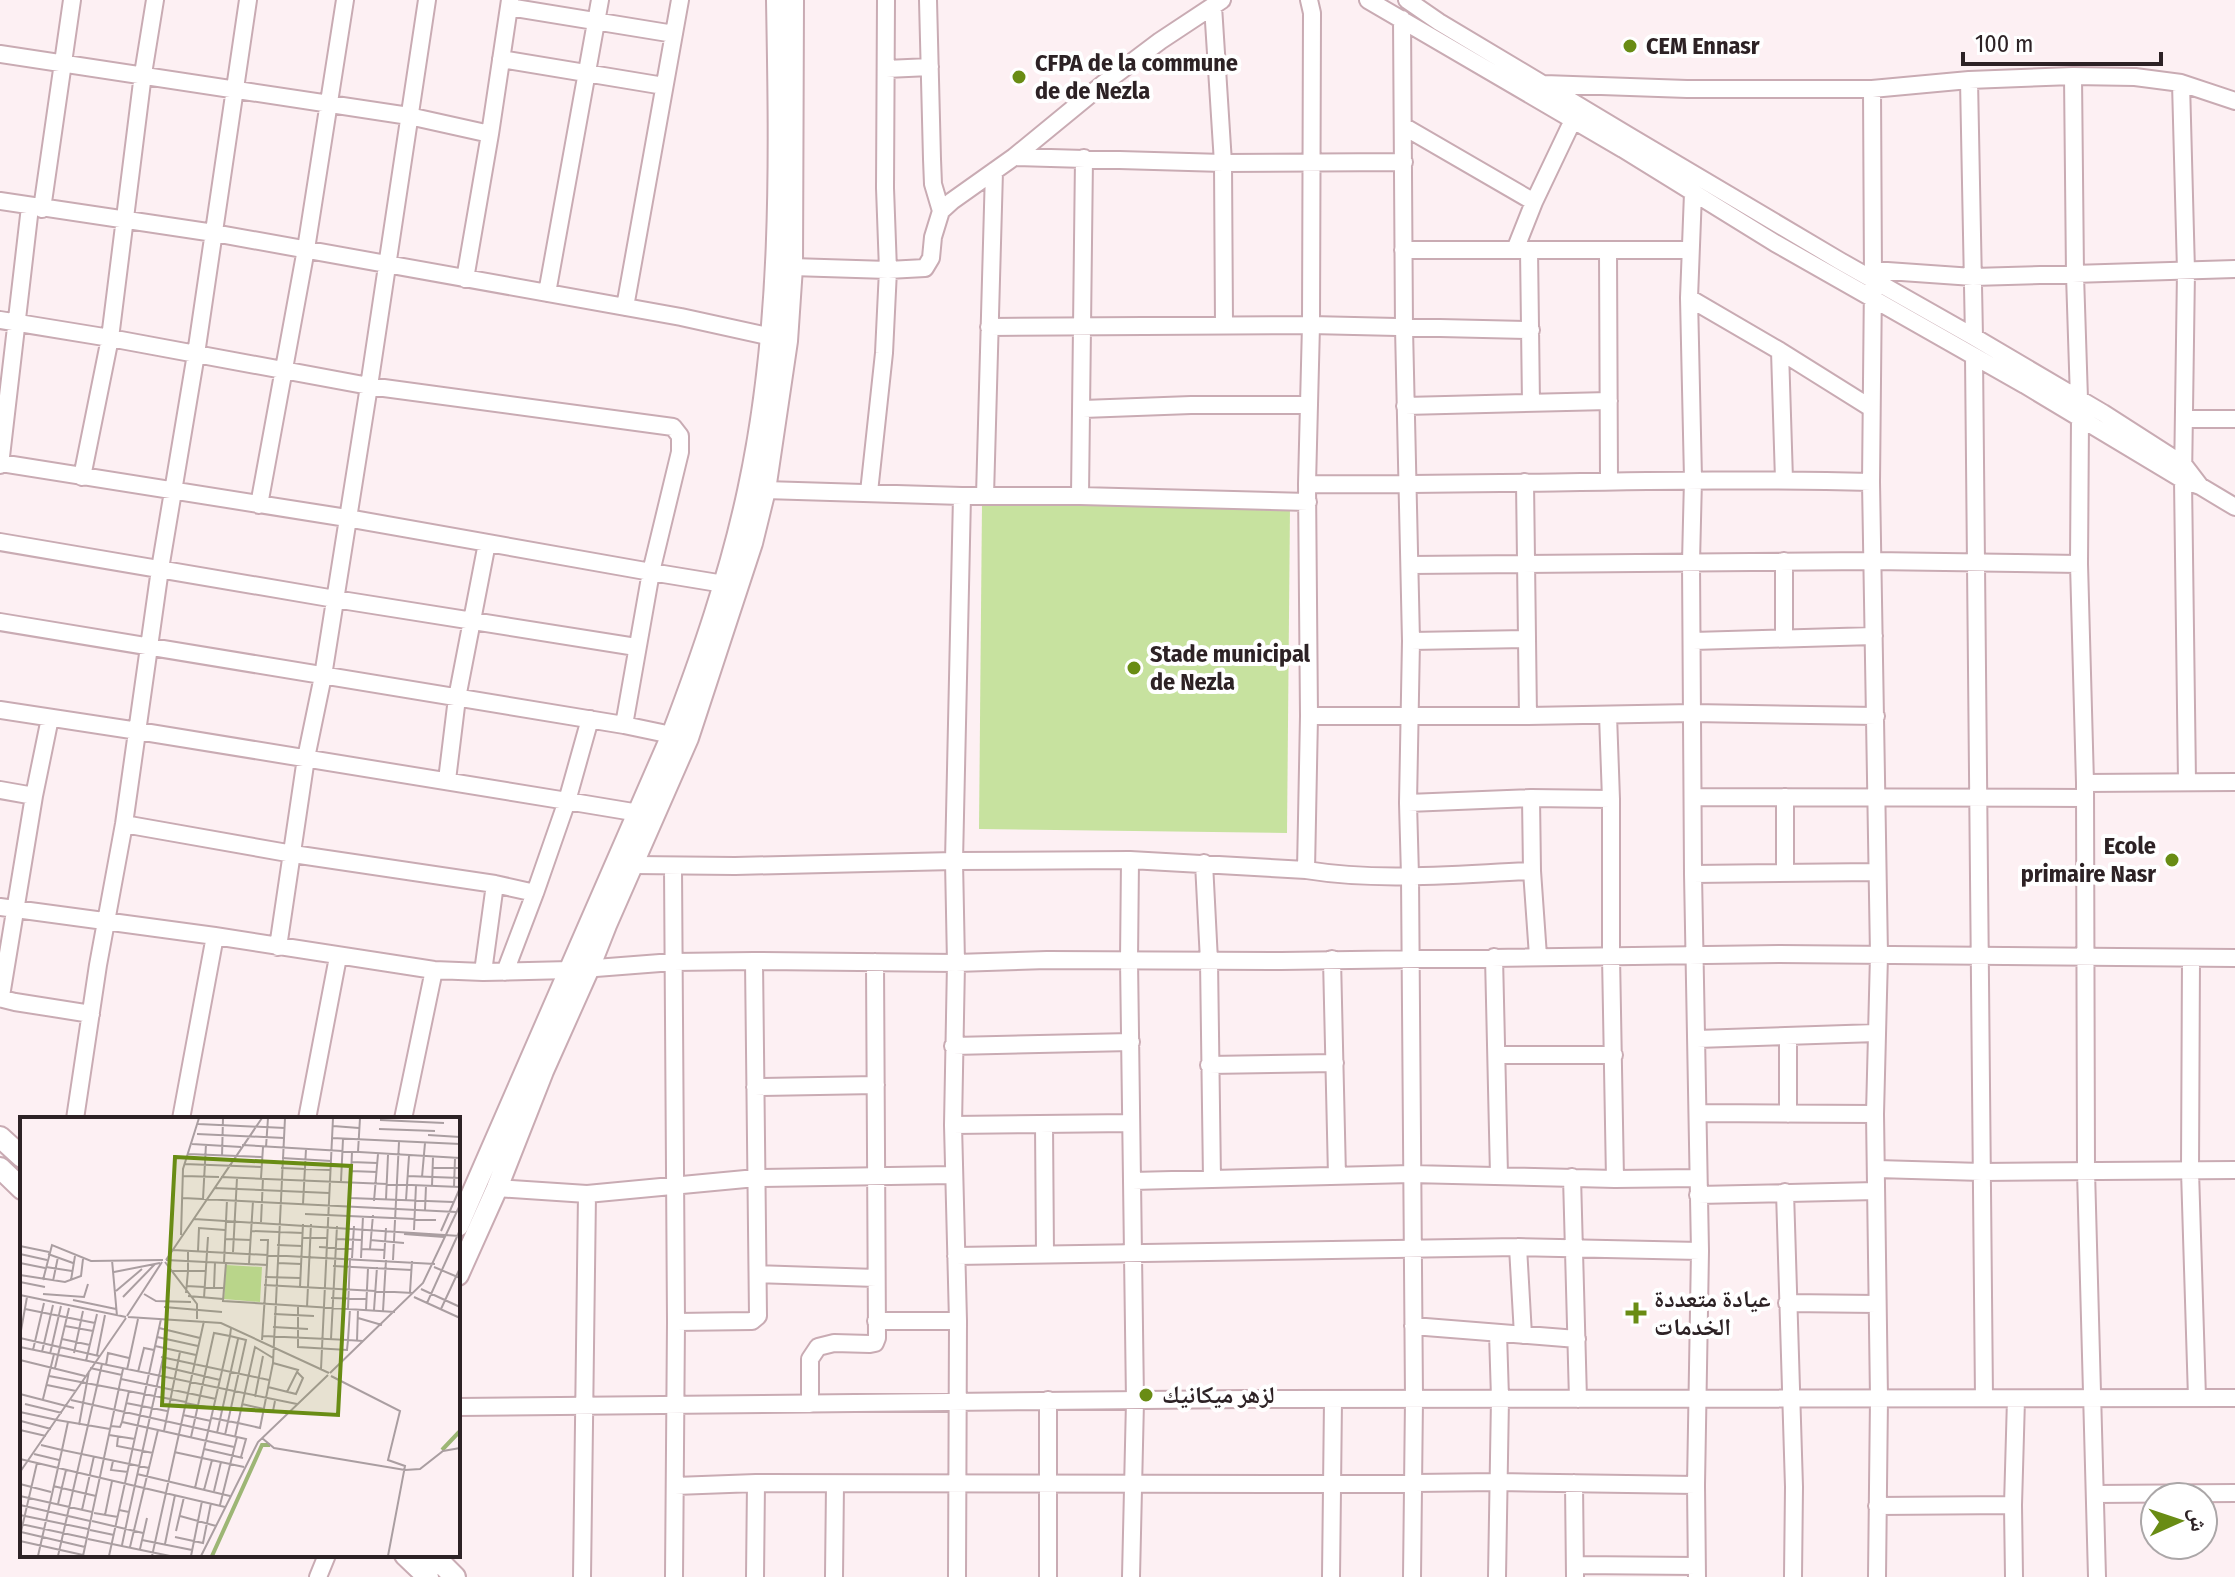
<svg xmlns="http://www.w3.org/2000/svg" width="2235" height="1577" font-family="'Fira Sans Condensed','Noto Naskh Arabic',sans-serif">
<rect width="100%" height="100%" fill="#fdf0f3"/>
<path fill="#c7e29f" d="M982 503 1290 507 1287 833 979 829Z"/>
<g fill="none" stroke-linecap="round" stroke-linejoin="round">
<g stroke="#c9abb3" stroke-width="20">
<path id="minor" d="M928 0 932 159 933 184 941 211
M1368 0 1623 149 1775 243 2025 385 2183 480 2200 486 2235 507
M1407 0 1439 22 1631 137 1840 261 1974 337 2103 413 2184 465 2200 486
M509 7 674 34
M1402 19 1404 328 1411 641 1408 803 1410 876 1414 1399 1412 1577
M0 54 409 116 490 134
M501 59 664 86
M886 69 930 67
M2073 76 2075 275 2079 399
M1969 80 1974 337
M2181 83 2186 271 2183 480 2187 782
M1544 84 1687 89H1872L1969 80 2073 76 2135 77 2181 83 2235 101
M1872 89 1873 280 1871 482 1879 955 1875 1114 1879 1398 1877 1577
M1403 126 1534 202
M1014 157 1223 163 1213 6
M1693 193 1689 298 1693 479 1691 562 1693 874 1700 1251 1696 1485 1697 1577
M0 201 214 233 681 317 781 339
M42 209 72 0
M1403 250H1608L1609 480
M1515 250 1534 202 1573 120
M1529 250 1531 403
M1608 250H1690
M792 267 888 270 925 268 931 258 933 237 941 211 952 201 1014 157 1103 84 1160 41 1222 0
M1873 270 1973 277 2235 269
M465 279 490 134 510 0
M547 293 600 0
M1689 298 1780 351 1871 408
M625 307 680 0
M0 320 110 338 369 386 673 427 680 436V452L651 572 724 584
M1224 325 1223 163 1404 162
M989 327 1311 325 1531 330
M1780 351 1784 480
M1974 356 1984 1398
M1405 406 1609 401
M1083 409 1191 405H1309
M2080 418 2079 564 2085 783 2086 1171 2097 1577
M2185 419H2235
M0 463 347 518 651 572 624 725 0 622
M0 465 30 207
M82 477 110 338 143 74 155 0
M1525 482 1528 716
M1307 484C1495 486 1683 477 1871 482
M765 490 962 496
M869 492 884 353 888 270 885 188 886 0
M985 496 994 171
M1080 496 1084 158
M259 505 306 249 345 0
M0 542 335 599 636 647
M1784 561V638
M1410 565 1873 561 2079 564
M1411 641 1527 639
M1693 641 1874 636
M0 710 138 731 567 801 535 893 495 884 483 972
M1608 715 1611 799V956L1615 1179
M1309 716H1528L1693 713 1876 716
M50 718 34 796 1 996 3 999 15 1002 91 1014
M590 719 567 801 639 813
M624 725 681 737
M447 780 457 698 487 543
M2085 783 2235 782
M0 790 34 796
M1694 797 2085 798
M1785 797V873
M1408 803 1531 798 1611 799
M124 824 293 854 495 884
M1130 860 1129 960 1135 1401 1131 1577
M1204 863 1209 961 1212 1179
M634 865 735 866 954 861 1130 860 1306 870 1309 716 1307 484 1311 325 1312 13 1309 0
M673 867 676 1322 674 1577
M1306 870C1380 882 1457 874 1532 871L1531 798
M1532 871 1538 956
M1693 874 1876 872
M0 907 215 936 434 970 483 972 570 970 673 962 754 961 956 963 1047 960 1281 961 1779 954 2235 958
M278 947 306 758 323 676 369 386 427 0
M1494 957 1499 1175
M2191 958 2190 1171 2197 1398
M1332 959 1337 1176
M505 972 535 893
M1697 1039 1876 1033
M953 1046 1131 1042
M1498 1055H1614
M1209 1065 1335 1063
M755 1087 876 1085
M1698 1113 1875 1114
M1788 1114V1036
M75 1119 98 965 124 824 160 569 196 354 248 0
M181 1119 215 936
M307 1119 338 957
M403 1119 434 970
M1044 1124 1045 1255
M953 1125 1131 1123
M1877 1169 1982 1172 2235 1170
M1572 1177 1578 1399
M1132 1181 1411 1174 1615 1179 1698 1178
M497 1188 587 1194
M1785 1192 1794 1487 1793 1577
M1698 1195 1876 1191
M1518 1247 1523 1335
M956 1256 1518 1247 1700 1251
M758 1274 876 1278
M1787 1303 1877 1304
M876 1321H958
M676 1322 752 1321 758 1316 754 961
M1413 1326 1577 1339
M810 1404V1359L818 1347 834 1343 870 1344 875 1343 877 1338 875 962
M458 1407 1246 1399 2235 1398
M1574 1483 1575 1577
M675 1486 756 1483 1331 1484 1498 1482 1696 1485
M2095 1494 2235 1493
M1877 1506 2013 1505
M1575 1565 1697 1566
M318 1577 327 1555
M582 1577 587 1194 756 1178 953 1175
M755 1577 756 1483
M834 1577 835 1484
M957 1577 958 1321 953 1125 956 963 954 861 962 496H1080L1308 502
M1048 1577V1400
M1331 1577 1333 1400
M1497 1577 1500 1398 1498 1333
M2014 1577 2013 1505 2016 1399"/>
</g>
<g stroke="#c9abb3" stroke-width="24">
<path id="major" d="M0 1137 22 1157
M0 1168 22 1189
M458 1226 672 735C702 656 730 575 748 491 783 331 780 163 777 0
M458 1275 497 1188 543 1071 589 968 606 925 688 738 752 543 765 490 787 341 792 267 793 0
M405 1555 428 1577
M433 1555 455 1577"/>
</g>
<use href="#minor" stroke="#fff" stroke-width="16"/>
<use href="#major" stroke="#fff" stroke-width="20"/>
</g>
<g fill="#698c14" stroke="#fff" stroke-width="3">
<circle cx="1630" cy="46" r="8"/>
<circle cx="1019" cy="77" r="8"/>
<circle cx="1134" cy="668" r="8"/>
<circle cx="2172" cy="860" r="8"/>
<path d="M1632 1301h8v8h8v8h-8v8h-8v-8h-8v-8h8z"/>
<circle cx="1146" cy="1395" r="8"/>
</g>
<g text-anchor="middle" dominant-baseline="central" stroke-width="8" stroke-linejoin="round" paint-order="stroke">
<g font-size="24" font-weight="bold" fill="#2d2225" stroke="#fff" text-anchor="start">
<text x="1646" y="46">CEM Ennasr</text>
<text x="1035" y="63">CFPA de la commune<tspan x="1035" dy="28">de de Nezla</tspan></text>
<text x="1150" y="654">Stade municipal<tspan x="1150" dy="28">de Nezla</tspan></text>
<text x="2156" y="846" text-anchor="end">Ecole<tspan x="2156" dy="28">primaire Nasr</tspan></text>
<text x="1654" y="1299">عيادة متعددة<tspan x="1654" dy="28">الخدمات</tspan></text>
<text x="1162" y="1395">لزهر ميكانيك</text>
</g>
</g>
<g transform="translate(20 1117)">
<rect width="440" height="440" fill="#fdf0f3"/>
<path d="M206 148 242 150 240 185 204 182Z" fill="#c7e29f"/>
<path fill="none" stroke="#9db675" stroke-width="4" d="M422 333 440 314M192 439 242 328H250"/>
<path fill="none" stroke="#aa9ea1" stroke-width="2" d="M360 3 424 6M178 7 265 11M313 9 339 11M359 12 415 14M177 17 264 21M408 18 440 20M312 21 440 27M172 27 221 30M222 28 440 41M246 30 248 1M338 35 340 1M168 37 242 40M202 40 203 1M262 41 311 44M331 45 357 46M164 47 242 50M261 51 310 53M413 51H440M331 54 357 55M163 59 199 60M387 59 440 61M201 60 440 70M402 60 405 26M241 61 243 30M321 64 323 22M412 69 413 40M434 70 435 41M194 71 309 76M163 81 436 95M330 81 433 85M183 82 186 27M330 82 332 35M366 82 368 38M386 83 389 39M354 84 358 37M283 87 286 32M405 93 406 69M285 97 416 103M174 102 440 119M241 105 243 61M394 113 396 68M231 114 283 116M421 114 440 71M384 117 424 120M161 118 163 52 179 1M282 121H307M205 122 231 123M316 122 342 123M240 123H248L247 148M350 123 384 126M257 128 282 129M0 129 29 135M299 130 333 132M341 132 365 133M350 132 353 98M153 133 415 147M168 133V154H186M178 134 179 111 205 113M213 135 217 61M0 137 27 143M28 137 53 146M332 141 334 109M341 141 343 99M364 142 366 111M92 143 97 199M146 143 247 148 242 223M146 143 242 1M373 143 379 25M145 145 177 187V202M0 146 25 151M204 146 207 83M206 146 203 184 375 195M257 146 281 147M229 147 233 84M313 149 392 153M26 150 52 154M414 150 440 161M150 154H168L166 176M94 155 140 146M0 158 45 165 61 159 63 142M245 160 280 161M23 163 32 128 71 144 143 143M51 163 55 139M33 164 38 140M0 165 25 170M244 168 393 176M166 169 204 171M280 170 283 107M194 171 195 145M401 172 440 190M96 174 122 152M390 175 392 144M23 177 64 180 68 167M124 177 136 184 171 185M0 178 106 200M168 179 203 182M103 180 135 147M394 180 440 201M184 181 188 120M311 181 346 182M53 183 96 192M407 186 440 113M278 189V230L327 233 328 223 343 224M144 190 202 195M287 190 291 107M5 192 75 206M328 192 330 141M421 192 440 151M346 193 348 151M354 193 357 150M363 194 366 143M254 197 294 199M107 199 142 145M108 200 201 206 309 256M338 201 362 208M45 209 73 214M253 210 288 212M139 211 180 221M0 219 7 180M243 219 328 223 330 192M137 220 178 229M0 221 79 239M42 222 70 228M311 222 317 109M337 224 338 192M135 229 176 238M0 230 277 287M13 233 24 186M22 235 33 188M54 236 63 194M30 237 41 189M77 238 85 198M141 240 249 263M0 243 65 259M66 244 77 197M253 246 278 253 267 275M86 248 88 236 109 241M141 249 200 263M35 251 49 191M70 251 102 258M301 252 313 1M107 253 118 202M118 255 124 231 134 233M310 256 403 166 440 88M29 259 166 285M311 259 380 294 368 343 385 349 368 439M101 262 196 282M27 268 56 274M248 270 276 277 283 261 277 255M0 277 54 291M235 280 243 239M23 282 34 237M51 283 226 322 221 340M106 286 147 294M165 286 202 293M5 287 42 296M222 287 253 294 255 284M0 295 37 303M163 298 191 304M192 301 218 306 235 230 253 241M37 303 90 312M1 304 31 312M48 305 42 333 129 351M102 305 109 274M59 308 69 254M91 309 100 310 102 305 214 330M0 313 26 319M144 314 160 235M197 316 218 222M89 318 115 322M98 320 97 329 133 336M171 320 194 216 210 219 211 211M215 320 218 306 240 311 253 246 265 1M242 321 254 331 385 353 400 352 423 334 440 331M184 332 223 341M154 335 224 350M14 337 39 343M0 342 205 390M93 344 91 353 108 355M0 355 106 201M117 357 210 379M0 367 31 375M33 369 76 379M175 371 210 219 226 223 205 318M184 373 192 343M194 374 201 345M0 379 72 395M38 387 46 353M0 388 70 404M200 388 217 320M62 393 74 339M99 393 109 395 102 428M109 395 145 232M74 396 98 400M0 398 68 412M85 398 92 364M160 399 196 409M72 404 123 416M1 407 66 421M70 413 94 418M156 414 164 380M1 415 65 430M0 419 17 346M155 420 183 426 191 386M68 422 150 439M122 423 172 433M0 424 63 438M145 427 155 378M110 430 138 313M120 432 127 401M18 439 42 333 21 328M38 439 82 247M63 439 103 252M89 439 141 202M132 439 184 204M171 439 182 384M181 439 238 325 308 258"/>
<path fill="#698c14" fill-opacity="0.15" stroke="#698c14" stroke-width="4" d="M155 40 331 49 318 298 142 288Z"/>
<rect width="440" height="440" fill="none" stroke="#2d2225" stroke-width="4"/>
</g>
<g transform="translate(2179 1521) rotate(87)"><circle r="38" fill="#ffffff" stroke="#aba7a8" stroke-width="2"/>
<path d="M0-6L14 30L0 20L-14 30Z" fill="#698c14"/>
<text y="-12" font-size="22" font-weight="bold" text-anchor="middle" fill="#2d2225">ش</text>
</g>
<path d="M1963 52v12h198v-12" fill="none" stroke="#2d2225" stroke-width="4"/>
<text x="1975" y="52" font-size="24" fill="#2d2225" stroke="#ffffff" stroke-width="6" paint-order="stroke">100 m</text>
</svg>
